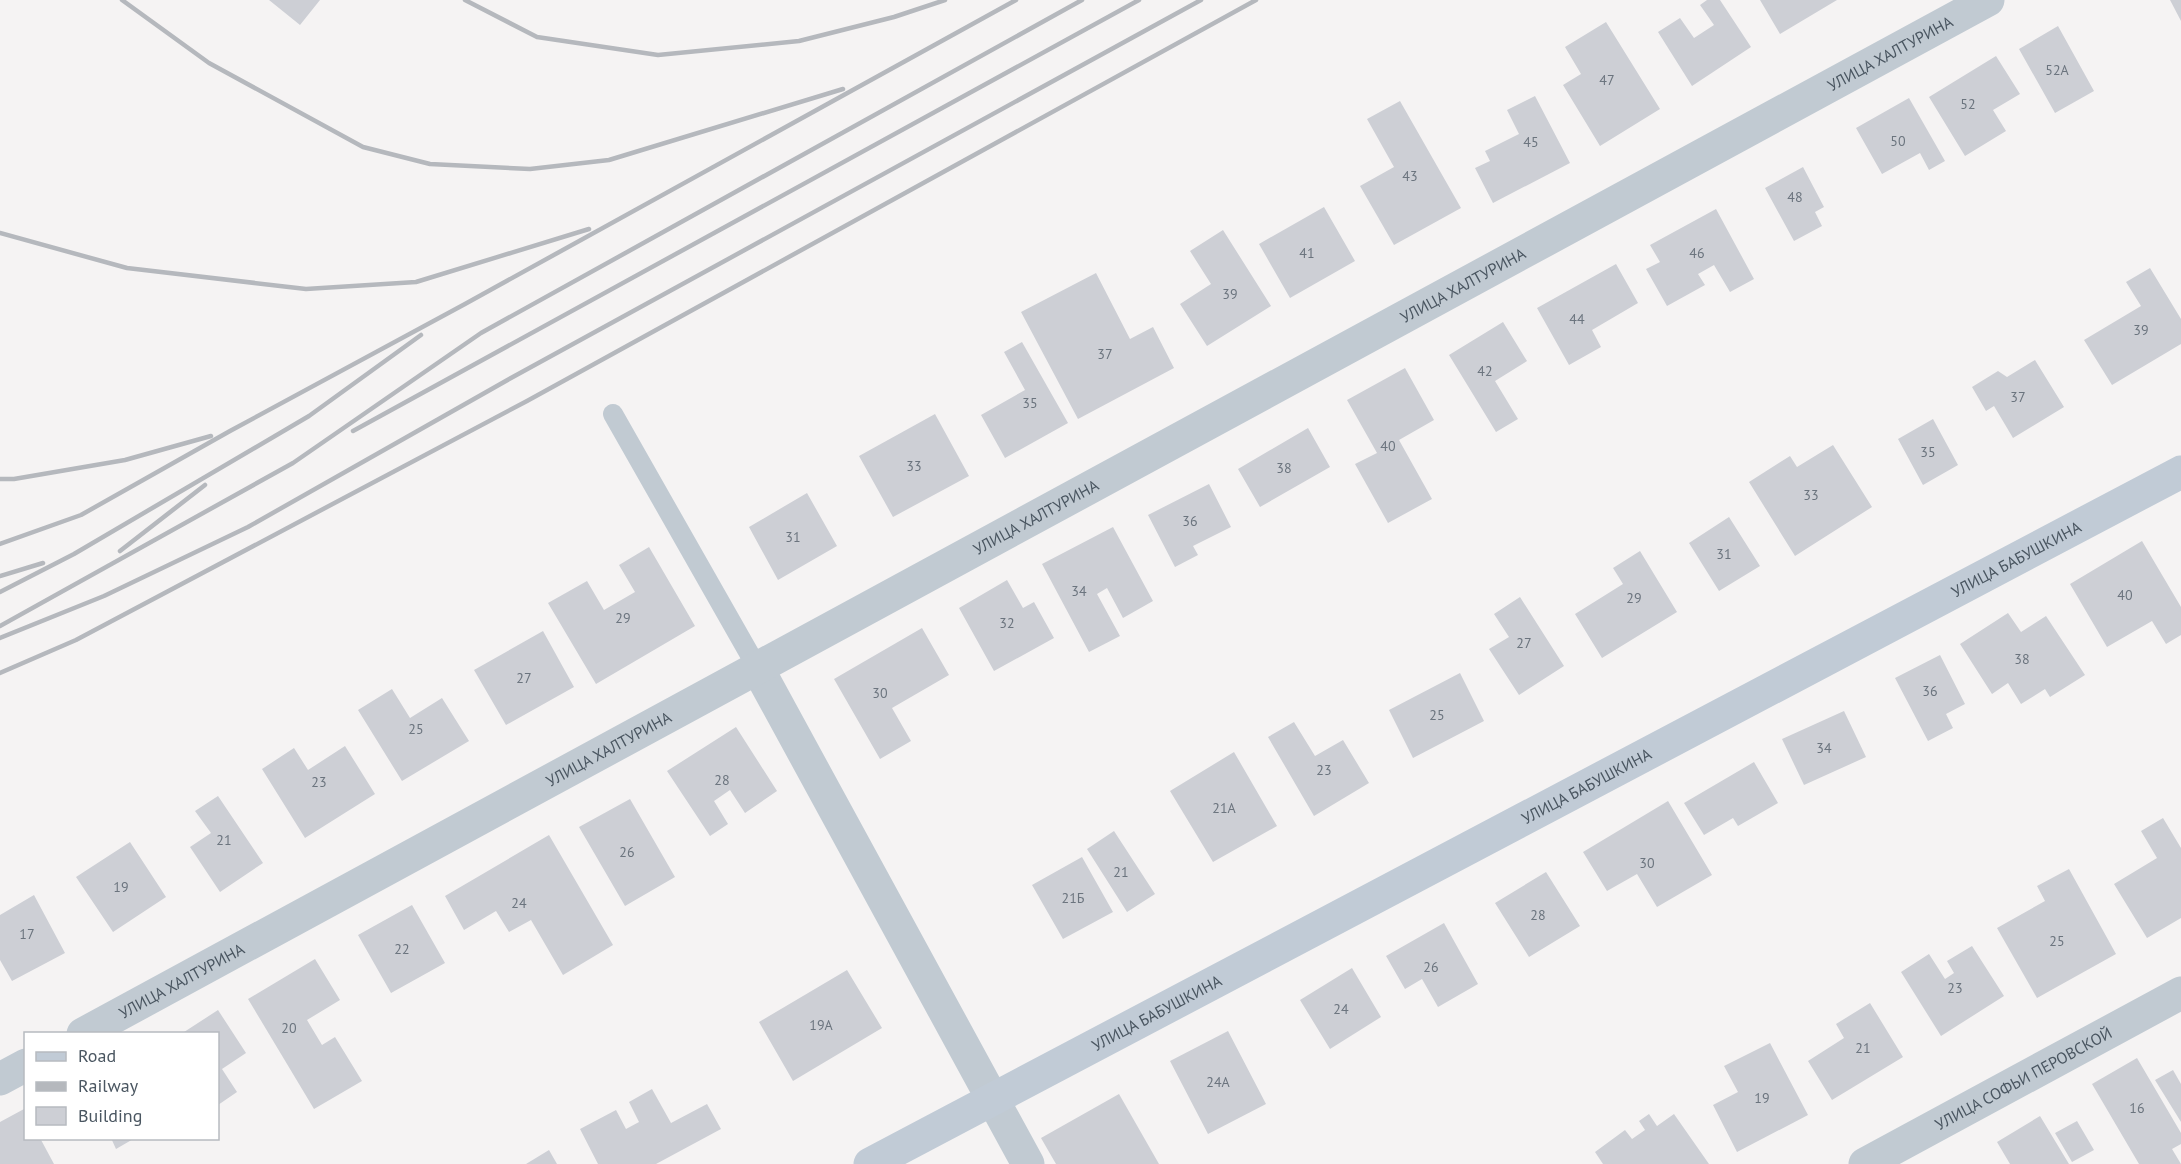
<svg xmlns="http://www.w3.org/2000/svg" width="2181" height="1164" font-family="'PT Sans',sans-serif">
<rect width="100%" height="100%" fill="#f5f3f3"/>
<path fill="#cdcfd5" d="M269 0H320L300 25Z
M1707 0H1720L1751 47 1692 86 1658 32 1680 18 1694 38 1714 25 1700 5Z
M1760 0H1837L1780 34Z
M2170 0H2181V21Z
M1606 22 1660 109 1600 146 1563 85 1581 74 1565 47Z
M2058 26 2094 91 2055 113 2019 49Z
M1996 56 2020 94 1993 110 2006 131 1965 156 1929 97Z
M1535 96 1570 163 1493 203 1475 168 1490 161 1485 151 1519 134 1507 110Z
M1909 98 1945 161 1929 170 1920 153 1882 174 1856 128Z
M1400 101 1461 208 1394 245 1360 186 1394 167 1367 119Z
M1803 167 1824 207 1815 212 1822 226 1794 241 1765 188Z
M1324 207 1355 261 1290 298 1259 244Z
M1716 209 1754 279 1730 292 1714 265 1698 274 1705 285 1667 306 1646 269 1660 262 1650 245Z
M1223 230 1271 306 1207 346 1180 304 1211 284 1190 251Z
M1616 264 1638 303 1592 330 1601 347 1569 365 1537 308Z
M2150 268 2181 319V344L2112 385 2084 340 2141 306 2126 282Z
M1096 273 1130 339 1153 327 1174 368 1078 419 1021 312Z
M1503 322 1527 361 1495 381 1518 419 1496 432 1449 355Z
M1022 342 1068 423 1005 458 981 415 1025 390 1004 352Z
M2035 360 2064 407 2013 438 1994 406 1986 411 1972 387 1998 371 2007 377Z
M1405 368 1434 420 1399 440 1432 499 1388 523 1355 464 1377 453 1347 400Z
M935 414 969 476 893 517 859 456Z
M1933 419 1958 465 1923 485 1898 439Z
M1308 428 1330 467 1260 507 1238 469Z
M1833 445 1872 507 1795 556 1749 482 1790 456 1797 467Z
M1209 484 1231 527 1193 546 1198 555 1175 567 1148 515Z
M807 493 837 546 778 580 749 527Z
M1729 517 1760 566 1719 591 1689 543Z
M1113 527 1153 601 1123 618 1107 588 1097 594 1120 636 1089 652 1042 564Z
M2142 541 2181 607V635L2166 644 2152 621 2107 647 2070 584Z
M649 547 695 626 596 684 548 603 587 581 604 610 635 592 619 565Z
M1640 551 1677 612 1602 658 1575 614 1623 584 1613 568Z
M1007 580 1023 608 1034 602 1054 638 994 671 959 608Z
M1520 597 1564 666 1519 695 1489 649 1509 637 1494 614Z
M2008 613 2021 632 2046 616 2085 675 2050 697 2045 689 2021 704 2008 683 1992 694 1960 644Z
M922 628 949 675 892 708 911 741 880 759 834 679Z
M543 631 574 687 506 725 474 670Z
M1940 655 1965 704 1946 714 1953 728 1928 741 1895 678Z
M1460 673 1484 721 1413 758 1389 710Z
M392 689 410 718 442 698 469 741 402 781 358 710Z
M1844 711 1866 757 1804 785 1782 739Z
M1294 722 1315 756 1343 740 1369 783 1314 816 1268 737Z
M736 727 777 791 745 813 730 790 714 801 728 824 710 836 667 771Z
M345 746 375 794 305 838 262 769 294 748 308 770Z
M1234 752 1277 826 1213 862 1170 791Z
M1754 762 1778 803 1738 826 1733 818 1704 835 1684 803Z
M218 796 263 863 220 892 190 847 211 833 195 811Z
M630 799 675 877 625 906 579 827Z
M1668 801 1712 875 1657 907 1637 874 1607 891 1583 852Z
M2163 818 2181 848V918L2147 938 2114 884 2157 858 2141 831Z
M1114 831 1155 894 1127 912 1087 849Z
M549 835 613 945 563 975 531 920 509 932 496 911 464 930 445 896Z
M130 842 166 897 113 932 76 877Z
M1082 857 1113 912 1063 939 1032 885Z
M2069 869 2116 954 2037 998 1997 928 2045 901 2037 886Z
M1546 872 1580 926 1529 957 1495 903Z
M34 895 65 953 12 981 0 960V915Z
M412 905 445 963 391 993 358 935Z
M1444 923 1478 984 1438 1007 1422 979 1405 989 1386 956Z
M1972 946 2004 996 1941 1036 1901 972 1929 954 1945 979 1954 973 1947 961Z
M315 959 340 1000 307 1020 322 1045 335 1037 362 1081 314 1109 248 999Z
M1352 968 1381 1017 1330 1049 1300 1000Z
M847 970 882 1028 793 1081 759 1022Z
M1870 1003 1903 1057 1832 1100 1808 1061 1844 1038 1836 1024Z
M218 1010 246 1053 222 1069 237 1092 218 1105V1034H181Z
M1228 1031 1266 1104 1208 1134 1170 1061Z
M1770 1043 1808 1115 1737 1152 1713 1105 1738 1092 1724 1066Z
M2137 1058 2181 1133V1144L2172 1149 2181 1164H2139L2092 1084Z
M2173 1070 2181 1084V1122L2155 1080Z
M652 1089 671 1123 707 1104 721 1129 656 1164H598L580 1129 616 1110 626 1129 639 1122 629 1102Z
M1119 1094 1159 1164H1056L1041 1138Z
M24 1109 26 1138H40L54 1164H0V1122Z
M1649 1114 1657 1126 1674 1114 1709 1164H1603L1595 1152 1625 1130 1632 1139 1645 1130 1639 1121Z
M2040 1116 2069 1164H2010L1997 1142Z
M2077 1121 2094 1150 2072 1162 2055 1133Z
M111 1138H135L116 1149Z
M549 1150 557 1164H526Z"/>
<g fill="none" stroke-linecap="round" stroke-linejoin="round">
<path stroke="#c1cad2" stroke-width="20" d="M613 414 758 669"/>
<g stroke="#c1cad2" stroke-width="33">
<path d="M758 669 1028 1164"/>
<path id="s1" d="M83 1034 1988 0"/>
<path d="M0 1079 26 1065"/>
<path id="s2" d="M1865 1164 2181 993"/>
</g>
<path stroke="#c1cbd6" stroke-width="33" id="s3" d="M870 1164 2181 472"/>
<path stroke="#b5b8bd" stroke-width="4.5" d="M122 0 209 63 363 147 430 164 530 169 609 160 843 89
M465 0 537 37 658 55 799 41 894 17 945 0
M0 233 127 268 306 289 416 282 589 229
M353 431 1139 0
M0 479H14L125 460 211 436
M0 544 81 515 230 431 465 304 1016 0
M120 551 205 485
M0 576 43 563
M0 592 74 554 309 416 421 335
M0 626 293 463 481 333 1082 0
M0 638 104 596 248 527 511 378 1201 0
M0 673 76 640 527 401 1256 0"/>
</g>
<g text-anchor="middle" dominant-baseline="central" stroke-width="4.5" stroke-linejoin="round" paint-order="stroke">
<g font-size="14" fill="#6b747e">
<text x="2057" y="70">52А</text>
<text x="1607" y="80">47</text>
<text x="1968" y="104">52</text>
<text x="1898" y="141">50</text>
<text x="1531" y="142">45</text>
<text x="1410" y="176">43</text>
<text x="1795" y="197">48</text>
<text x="1307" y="253">41</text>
<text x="1697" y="253">46</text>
<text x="1230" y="294">39</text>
<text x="1577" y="319">44</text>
<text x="2141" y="330">39</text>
<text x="1105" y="354">37</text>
<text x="1485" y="371">42</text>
<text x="2018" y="397">37</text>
<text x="1030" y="403">35</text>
<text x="1388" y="446">40</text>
<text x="1928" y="452">35</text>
<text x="914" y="466">33</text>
<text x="1284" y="468">38</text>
<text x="1811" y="495">33</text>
<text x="1190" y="521">36</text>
<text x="793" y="537">31</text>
<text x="1724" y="554">31</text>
<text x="1079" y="591">34</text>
<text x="2125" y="595">40</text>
<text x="1634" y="598">29</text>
<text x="623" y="618">29</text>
<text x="1007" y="623">32</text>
<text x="1524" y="643">27</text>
<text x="2022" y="659">38</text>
<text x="524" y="678">27</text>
<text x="1930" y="691">36</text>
<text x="880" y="693">30</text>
<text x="1437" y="715">25</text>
<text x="416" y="729">25</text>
<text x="1824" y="748">34</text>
<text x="1324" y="770">23</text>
<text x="722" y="780">28</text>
<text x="319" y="782">23</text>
<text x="1224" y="808">21А</text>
<text x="224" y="840">21</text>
<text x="627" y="852">26</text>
<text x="1647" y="863">30</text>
<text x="1121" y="872">21</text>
<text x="121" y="887">19</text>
<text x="1073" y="898">21Б</text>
<text x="519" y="903">24</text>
<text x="1538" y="915">28</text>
<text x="27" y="934">17</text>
<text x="2057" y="941">25</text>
<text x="402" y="949">22</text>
<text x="1431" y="967">26</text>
<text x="1955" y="988">23</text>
<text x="1341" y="1009">24</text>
<text x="821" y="1025">19А</text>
<text x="289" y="1028">20</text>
<text x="1863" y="1048">21</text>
<text x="1218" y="1082">24А</text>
<text x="1762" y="1098">19</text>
<text x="2137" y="1108">16</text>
</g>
<g font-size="16" fill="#4a5661" stroke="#fff">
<text stroke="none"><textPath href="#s1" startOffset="2056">УЛИЦА ХАЛТУРИНА</textPath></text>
<text stroke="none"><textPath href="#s1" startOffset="1570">УЛИЦА ХАЛТУРИНА</textPath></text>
<text stroke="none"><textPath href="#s1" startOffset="1084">УЛИЦА ХАЛТУРИНА</textPath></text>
<text stroke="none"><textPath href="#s3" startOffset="1296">УЛИЦА БАБУШКИНА</textPath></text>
<text stroke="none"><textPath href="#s1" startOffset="598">УЛИЦА ХАЛТУРИНА</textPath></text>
<text stroke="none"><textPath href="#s3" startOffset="810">УЛИЦА БАБУШКИНА</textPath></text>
<text stroke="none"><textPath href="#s1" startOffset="112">УЛИЦА ХАЛТУРИНА</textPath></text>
<text stroke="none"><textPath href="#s3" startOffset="324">УЛИЦА БАБУШКИНА</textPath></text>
<text stroke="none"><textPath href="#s2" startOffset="180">УЛИЦА СОФЬИ ПЕРОВСКОЙ</textPath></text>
</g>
</g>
<rect x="24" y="1032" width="195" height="108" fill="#ffffff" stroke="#b7bbc0" stroke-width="1.5"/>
<rect x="36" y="1052" width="30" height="9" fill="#c1cbd6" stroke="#b7bbc0" stroke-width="1.5"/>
<text x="78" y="1062" font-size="18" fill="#4a5661">Road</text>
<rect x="36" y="1082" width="30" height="9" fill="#b5b8bd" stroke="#b7bbc0" stroke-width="1.5"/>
<text x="78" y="1092" font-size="18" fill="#4a5661">Railway</text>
<rect x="36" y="1107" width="30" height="18" fill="#cdcfd5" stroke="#b7bbc0" stroke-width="1.5"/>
<text x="78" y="1122" font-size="18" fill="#4a5661">Building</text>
</svg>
